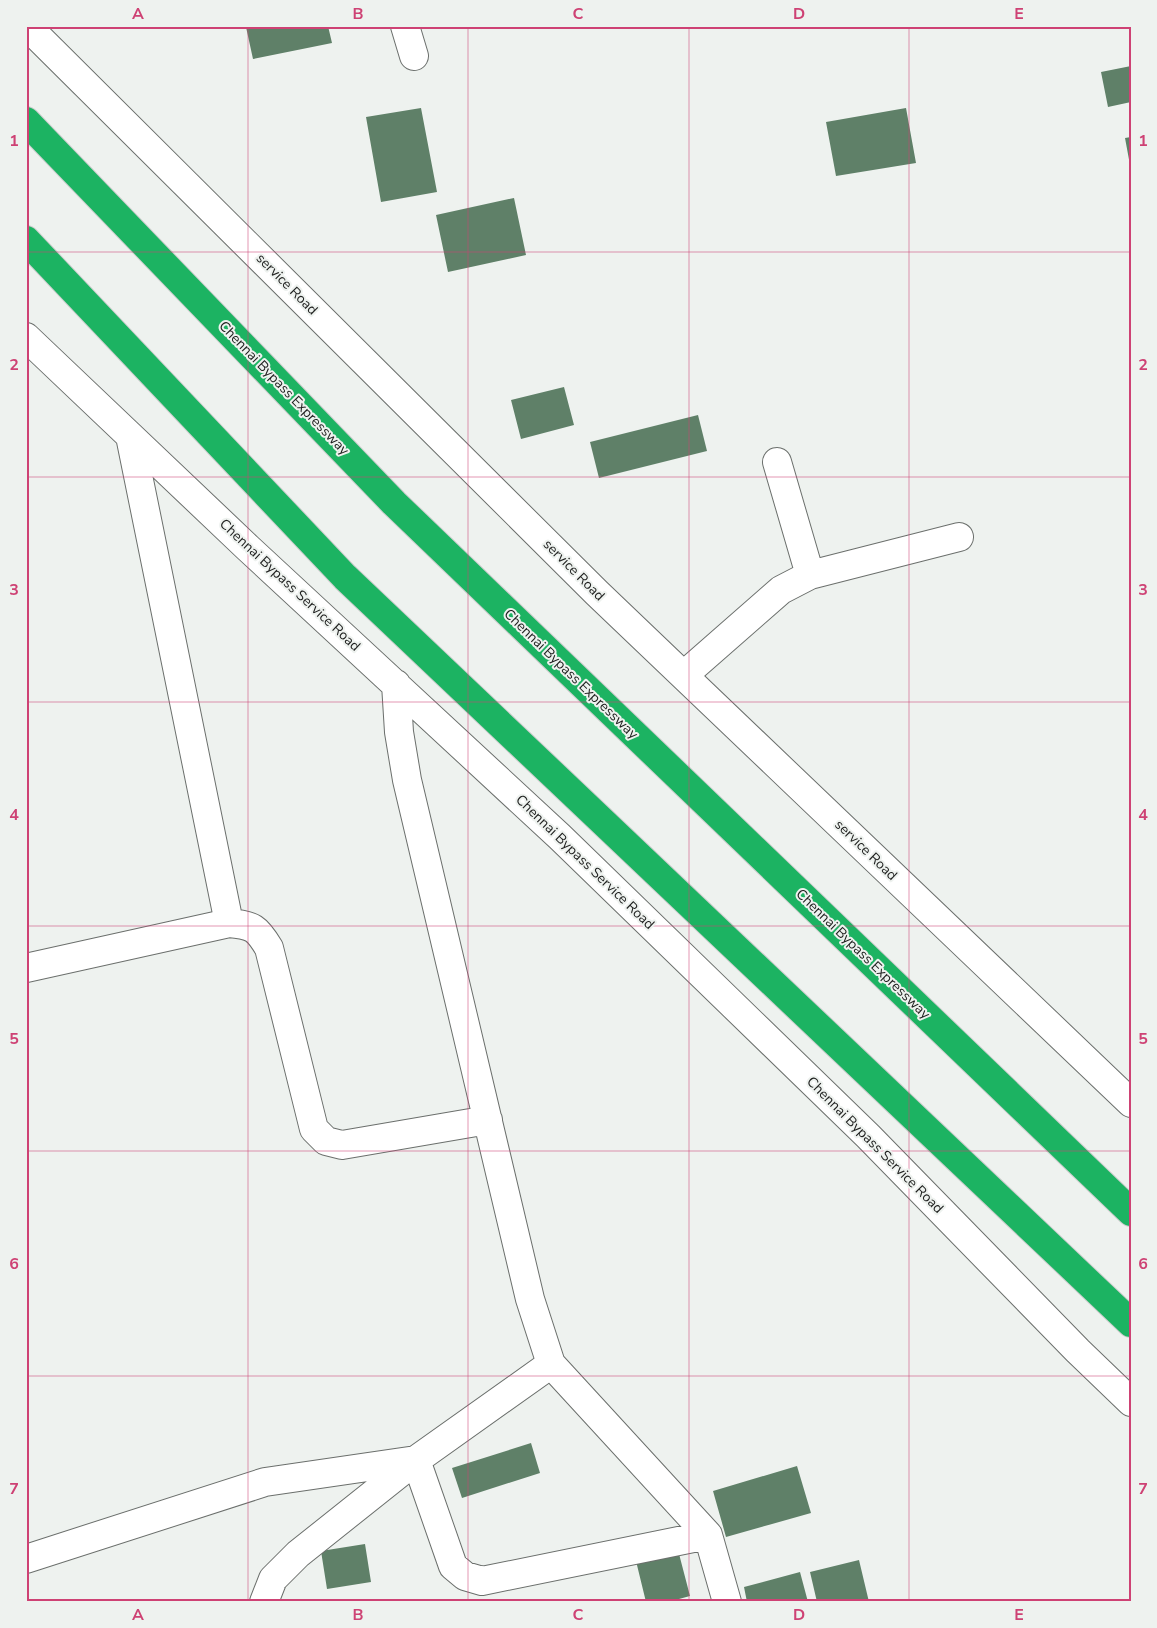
<svg xmlns="http://www.w3.org/2000/svg" width="1157" height="1628" font-family="'Nunito Sans',sans-serif">
<rect width="100%" height="100%" fill="#eef2ef"/>
<path fill="#5f8068" d="M251 26H328L332 43 253 59 246 27Z
M1131 66V102L1108 107 1101 72Z
M421 108 437 192 381 202 366 117Z
M906 108 916 163 836 176 826 122Z
M1131 137V165H1130L1125 138Z
M514 198 526 255 448 272 436 215Z
M564 387 574 425 521 439 511 400Z
M698 415 707 451 599 478 590 442Z
M531 1443 540 1473 462 1498 452 1468Z
M797 1466 811 1513 726 1537 713 1491Z
M365 1544 371 1582 327 1589 321 1551Z
M678 1550 690 1596 668 1602H646L636 1561Z
M859 1560 869 1602H817L810 1572Z
M800 1572 808 1602H747L744 1587Z"/>
<g fill="none" stroke-linecap="round" stroke-linejoin="round">
<g stroke="#6b6f6c" stroke-width="30">
<path id="minor" d="M27 26 597 593 1131 1103
M405 26 414 56
M26 337 248 548 560 837 868 1136 1078 1351 1131 1402
M130 436 229 923
M777 462 810 575
M684 675 781 590 810 575 959 537
M396 684 399 732 407 780 530 1299 551 1364 708 1535 727 1602
M26 968 229 923C253 925 257 928 269 948L314 1129 326 1141 342 1145 488 1120
M26 1559 265 1482 416 1460 453 1566 465 1576 482 1581 708 1535
M264 1602 273 1579 298 1554 416 1460 551 1364"/>
</g>
<g stroke="#cecece" stroke-width="30">
<path id="highway" d="M26 121 394 503 1131 1212
M26 240 345 577 1131 1323"/>
</g>
<use href="#minor" stroke="#fff" stroke-width="28"/>
<use href="#highway" stroke="#1cb362" stroke-width="28"/>
</g>
<path fill="none" stroke="#ce4274" stroke-width="1" stroke-opacity="0.55" d="M248 26V1602M468 26V1602M689 26V1602M909 26V1602M26 252H1131M26 477H1131M26 702H1131M26 926H1131M26 1151H1131M26 1376H1131"/>
<g text-anchor="middle" dominant-baseline="central" stroke-width="4" stroke-linejoin="round" paint-order="stroke">
<g font-size="14" fill="#202120" stroke="#eef2ef">
<text transform="translate(287 284) rotate(45)">service Road</text>
<text transform="translate(284 388) rotate(46)">Chennai Bypass Expressway</text>
<text transform="translate(574 570) rotate(45)">service Road</text>
<text transform="translate(290 585) rotate(43)">Chennai Bypass Service Road</text>
<text transform="translate(571 674) rotate(44)">Chennai Bypass Expressway</text>
<text transform="translate(866 850) rotate(44)">service Road</text>
<text transform="translate(585 862) rotate(44)">Chennai Bypass Service Road</text>
<text transform="translate(863 954) rotate(44)">Chennai Bypass Expressway</text>
<text transform="translate(875 1145) rotate(45)">Chennai Bypass Service Road</text>
</g>
</g>
<rect width="1157" height="1628" fill="none" stroke="#eef2ef" stroke-width="55"/>
<rect x="28" y="28" width="1102" height="1572" fill="none" stroke="#ce4274" stroke-width="2"/>
<g font-size="16" text-anchor="middle" font-weight="bold" fill="#ce4274">
<text x="138" y="19">A</text>
<text x="358" y="19">B</text>
<text x="578" y="19">C</text>
<text x="799" y="19">D</text>
<text x="1019" y="19">E</text>
<text x="14" y="146">1</text>
<text x="1143" y="146">1</text>
<text x="14" y="370">2</text>
<text x="1143" y="370">2</text>
<text x="14" y="595">3</text>
<text x="1143" y="595">3</text>
<text x="14" y="820">4</text>
<text x="1143" y="820">4</text>
<text x="14" y="1044">5</text>
<text x="1143" y="1044">5</text>
<text x="14" y="1269">6</text>
<text x="1143" y="1269">6</text>
<text x="14" y="1494">7</text>
<text x="1143" y="1494">7</text>
<text x="138" y="1620">A</text>
<text x="358" y="1620">B</text>
<text x="578" y="1620">C</text>
<text x="799" y="1620">D</text>
<text x="1019" y="1620">E</text>
</g>
</svg>
